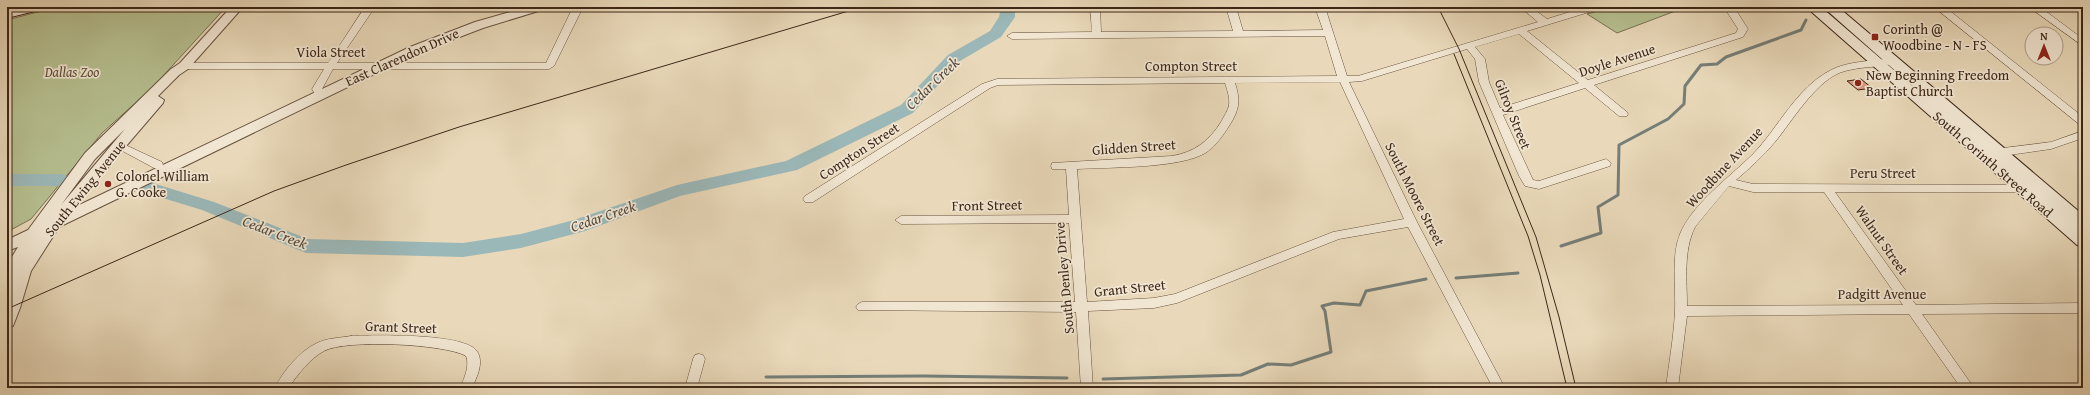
<svg xmlns="http://www.w3.org/2000/svg" width="2090" height="395" font-family="'Gentium Book Plus',serif">
<rect width="100%" height="100%" fill="#e9d9ba"/>
<filter id="stains"><feTurbulence type="fractalNoise" baseFrequency=".005" numOctaves="4"/><feColorMatrix values="0 0 0 0 .2 0 0 0 0 .09 0 0 0 0 .02 0 0 0 .5 -.17"/></filter>
<radialGradient id="worn" r=".72"><stop offset=".6" stop-color="#630" stop-opacity="0"/><stop offset="1" stop-color="#630" stop-opacity=".3"/></radialGradient>
<path fill="#b6bf90" stroke="#7a7254" d="M57 7H226L153 87 102 133 31 219 7 232V20Z
M1613 7H1686L1617 33 1587 14Z"/>
<g fill="none" stroke-linecap="round" stroke-linejoin="round">
<path stroke="#757e78" stroke-width="3" d="M1561 246 1601 233 1598 207 1618 195 1619 145 1668 119 1684 104 1685 86 1701 65 1717 64 1726 57 1801 30 1806 20
M1456 278 1518 273
M766 377 923 376 1067 378
M1103 379 1241 375 1268 364 1291 365 1331 352 1325 311 1322 306 1334 303 1360 305 1366 291 1426 279"/>
<path fill="#9bb8b9" fill-rule="evenodd" d="M1001 7H1015V17L1001 37 960 61 913 113 797 170 680 196 585 231 521 248 463 257 306 253 202 210 140 191 137 187 140 183 146 181 214 202 308 239 463 243 521 234 574 220 677 185 786 161 901 105 948 55 990 31 999 17Z
M7 174H61L67 176 70 180 67 184 61 186H7Z"/>
</g>
<path fill="#da9c81" stroke="#3d2617" d="M1861 79 1872 88 1858 90 1847 81Z"/>
<g fill="none" stroke-linecap="round" stroke-linejoin="round">
<g stroke="#685340" stroke-width="1">
<path id="minor" d="M365 7H375L337 63H546L573 7H583L554 66 549 69H333L322 89 325 94 320 97 316 96 312 89 324 69H184L179 66 184 63H328Z
M1090 7H1100L1101 32 1233 31 1226 7H1236L1243 31 1323 30 1315 7H1325L1347 76H1358L1538 22 1520 7H1531L1547 19 1586 7H1601L1599 9 1527 31 1588 80 1736 33 1738 29 1724 7H1734L1748 29 1743 37 1594 85 1627 112 1628 114 1627 116H1619L1585 88 1503 115 1533 180 1539 181 1606 159 1611 163 1610 166 1539 189 1525 186 1519 176 1479 82 1475 59 1467 49 1362 81 1349 82 1417 222 1505 388H1493L1408 227 1339 239 1177 303 1154 308 1088 311 1093 388H1081L1076 312 858 310 856 307 858 304 862 302H1075L1069 223 901 224 895 220 901 216 1069 215 1066 169H1052L1051 166 1052 163 1172 156C1195 152 1209 141 1221 122 1224 116 1228 111 1229 105 1230 97 1227 90 1225 83L998 85 990 88 813 202H805L803 199 805 196 982 84 997 79 1337 76 1325 36 1012 39 1007 36 1012 33 1092 32ZM1519 34 1579 83 1500 108 1489 82 1485 59 1475 47ZM1340 82 1404 219 1333 232 1175 294 1154 298 1087 302 1077 169C1109 167 1181 169 1207 152 1216 145 1223 136 1229 126 1239 111 1241 101 1235 83Z
M1934 7H1945L2083 117V125L2079 124Z
M2029 7H2040L2083 39V46Z
M1893 58 1896 59 1898 61 1896 63C1878 68 1857 66 1839 73 1814 84 1792 121 1775 142 1763 156 1750 168 1736 180L1753 184 2030 185 2031 188 2026 192H1835L1916 305 2083 303V313L1922 314 1974 388H1961L1909 314 1687 316 1678 388H1666C1669 362 1674 336 1675 310 1676 287 1671 255 1680 234 1692 204 1731 176 1753 154 1779 127 1796 88 1831 70 1848 61 1874 61 1893 58ZM1729 186 1753 192H1824L1903 305 1687 306C1687 281 1683 251 1695 227Z
M2083 131V138L2051 149 1995 157 1990 153 1995 149 2051 142Z
M119 142 162 162 163 165 162 168H154L115 147 114 145 115 143Z
M351 336C374 335 461 333 476 350 485 361 477 377 472 388H460C464 379 470 366 466 356 445 344 346 339 324 351 309 359 298 375 288 388H275C283 371 300 351 317 343 327 338 340 338 351 336Z
M699 354 703 355 705 359 697 388H685L693 359 695 355Z"/>
</g>
<g stroke="#685340" stroke-width="2">
<path id="tertiary" d="M231 7H243L188 69 179 75 158 96 164 100 163 103 73 208 410 47 475 22 528 7H547L545 9 483 28 418 53 59 227 31 271 20 308 13 326 7 328V301L12 282 7 284V265L18 247 7 251V240L28 230 85 153 171 69 180 63ZM125 129 61 205 95 159Z"/>
</g>
<g stroke="#3d2617" stroke-width="2">
<path id="secondary" d="M18 7H41L39 10 7 18V10Z
M1806 7H1821L1925 97 1823 7H1838L2083 215V230L2080 229 2083 232V247L2077 245Z"/>
</g>
<use href="#minor" fill="#f1e6d2" fill-rule="evenodd"/>
<use href="#tertiary" fill="#f1e6d2" fill-rule="evenodd"/>
<use href="#secondary" fill="#f1e6d2" fill-rule="evenodd"/>
<path stroke="#3d2617" stroke-width="1" d="M1438 7 1459 49 1536 237 1559 317 1576 388
M1454 54 1528 236 1540 275 1567 388
M7 309 274 191 346 165 459 127 862 7"/>
</g>
<g fill="#8f2418" stroke="#f1e6d2" stroke-width="1.5">
<rect x="1871" y="33" width="8" height="8" rx="2"/>
<circle cx="1858" cy="83" r="4"/>
<circle cx="108" cy="184" r="4"/>
</g>
<g text-anchor="middle" dominant-baseline="central" stroke-width="3.5" stroke-linejoin="round" paint-order="stroke">
<g font-size="14" fill="#3d2617" stroke="#f1e6d2" text-anchor="start">
<text x="1883" y="29">Corinth @<tspan x="1883" dy="16">Woodbine - N - FS</tspan></text>
<text x="1866" y="75">New Beginning Freedom<tspan x="1866" dy="16">Baptist Church</tspan></text>
<text x="116" y="176">Colonel William<tspan x="116" dy="16">G. Cooke</tspan></text>
</g>
<g font-size="14" fill="#3d2617" stroke="#f1e6d2">
<text x="331" y="52">Viola Street</text>
<text transform="translate(402 57) rotate(-24)">East Clarendon Drive</text>
<text transform="translate(1617 60) rotate(-18)">Doyle Avenue</text>
<text x="1191" y="66">Compton Street</text>
<text transform="translate(1513 114) rotate(68)">Gilroy Street</text>
<text transform="translate(1134 147) rotate(-4)">Glidden Street</text>
<text transform="translate(859 151) rotate(-33)">Compton Street</text>
<text transform="translate(1993 164) rotate(41)">South Corinth Street Road</text>
<text transform="translate(1724 167) rotate(-47)">Woodbine Avenue</text>
<text x="1883" y="173">Peru Street</text>
<text transform="translate(85 188) rotate(-51)">South Ewing Avenue</text>
<text transform="translate(1415 194) rotate(63)">South Moore Street</text>
<text transform="translate(987 205) rotate(-1)">Front Street</text>
<text transform="translate(1882 240) rotate(55)">Walnut Street</text>
<text transform="translate(1064 278) rotate(-95)">South Denley Drive</text>
<text transform="translate(1130 288) rotate(-6)">Grant Street</text>
<text x="1882" y="294">Padgitt Avenue</text>
<text transform="translate(401 327) rotate(2)">Grant Street</text>
</g>
<g font-size="14" font-style="italic" fill="#5b4c35" stroke="#f1e6d2">
<text x="72" y="72">Dallas Zoo</text>
</g>
<g font-size="15" font-style="italic" fill="#544a40" stroke="#f1e6d2">
<text transform="translate(932 83) rotate(-44)">Cedar Creek</text>
<text transform="translate(603 216) rotate(-19)">Cedar Creek</text>
<text transform="translate(275 232) rotate(21)">Cedar Creek</text>
</g>
</g>
<rect width="2090" height="395" fill="none" stroke="#e9d9ba" stroke-width="24"/>
<rect x="8" y="8" width="2074" height="379" fill="none" stroke="#3d2617" stroke-width="2"/>
<rect x="12" y="12" width="2066" height="371" fill="none" stroke="#3d2617"/>
<g transform="translate(2044 46)"><circle r="19" fill="#f1e6d2" stroke="#a99987"/>
<path d="M0-3L7 15L0 10L-7 15Z" fill="#8f2418"/>
<text y="-6" font-size="11" font-weight="bold" text-anchor="middle" fill="#3d2617">N</text>
</g>
<rect width="100%" height="100%" filter="url(#stains)"/>
<rect width="100%" height="100%" fill="url(#worn)"/>
</svg>
